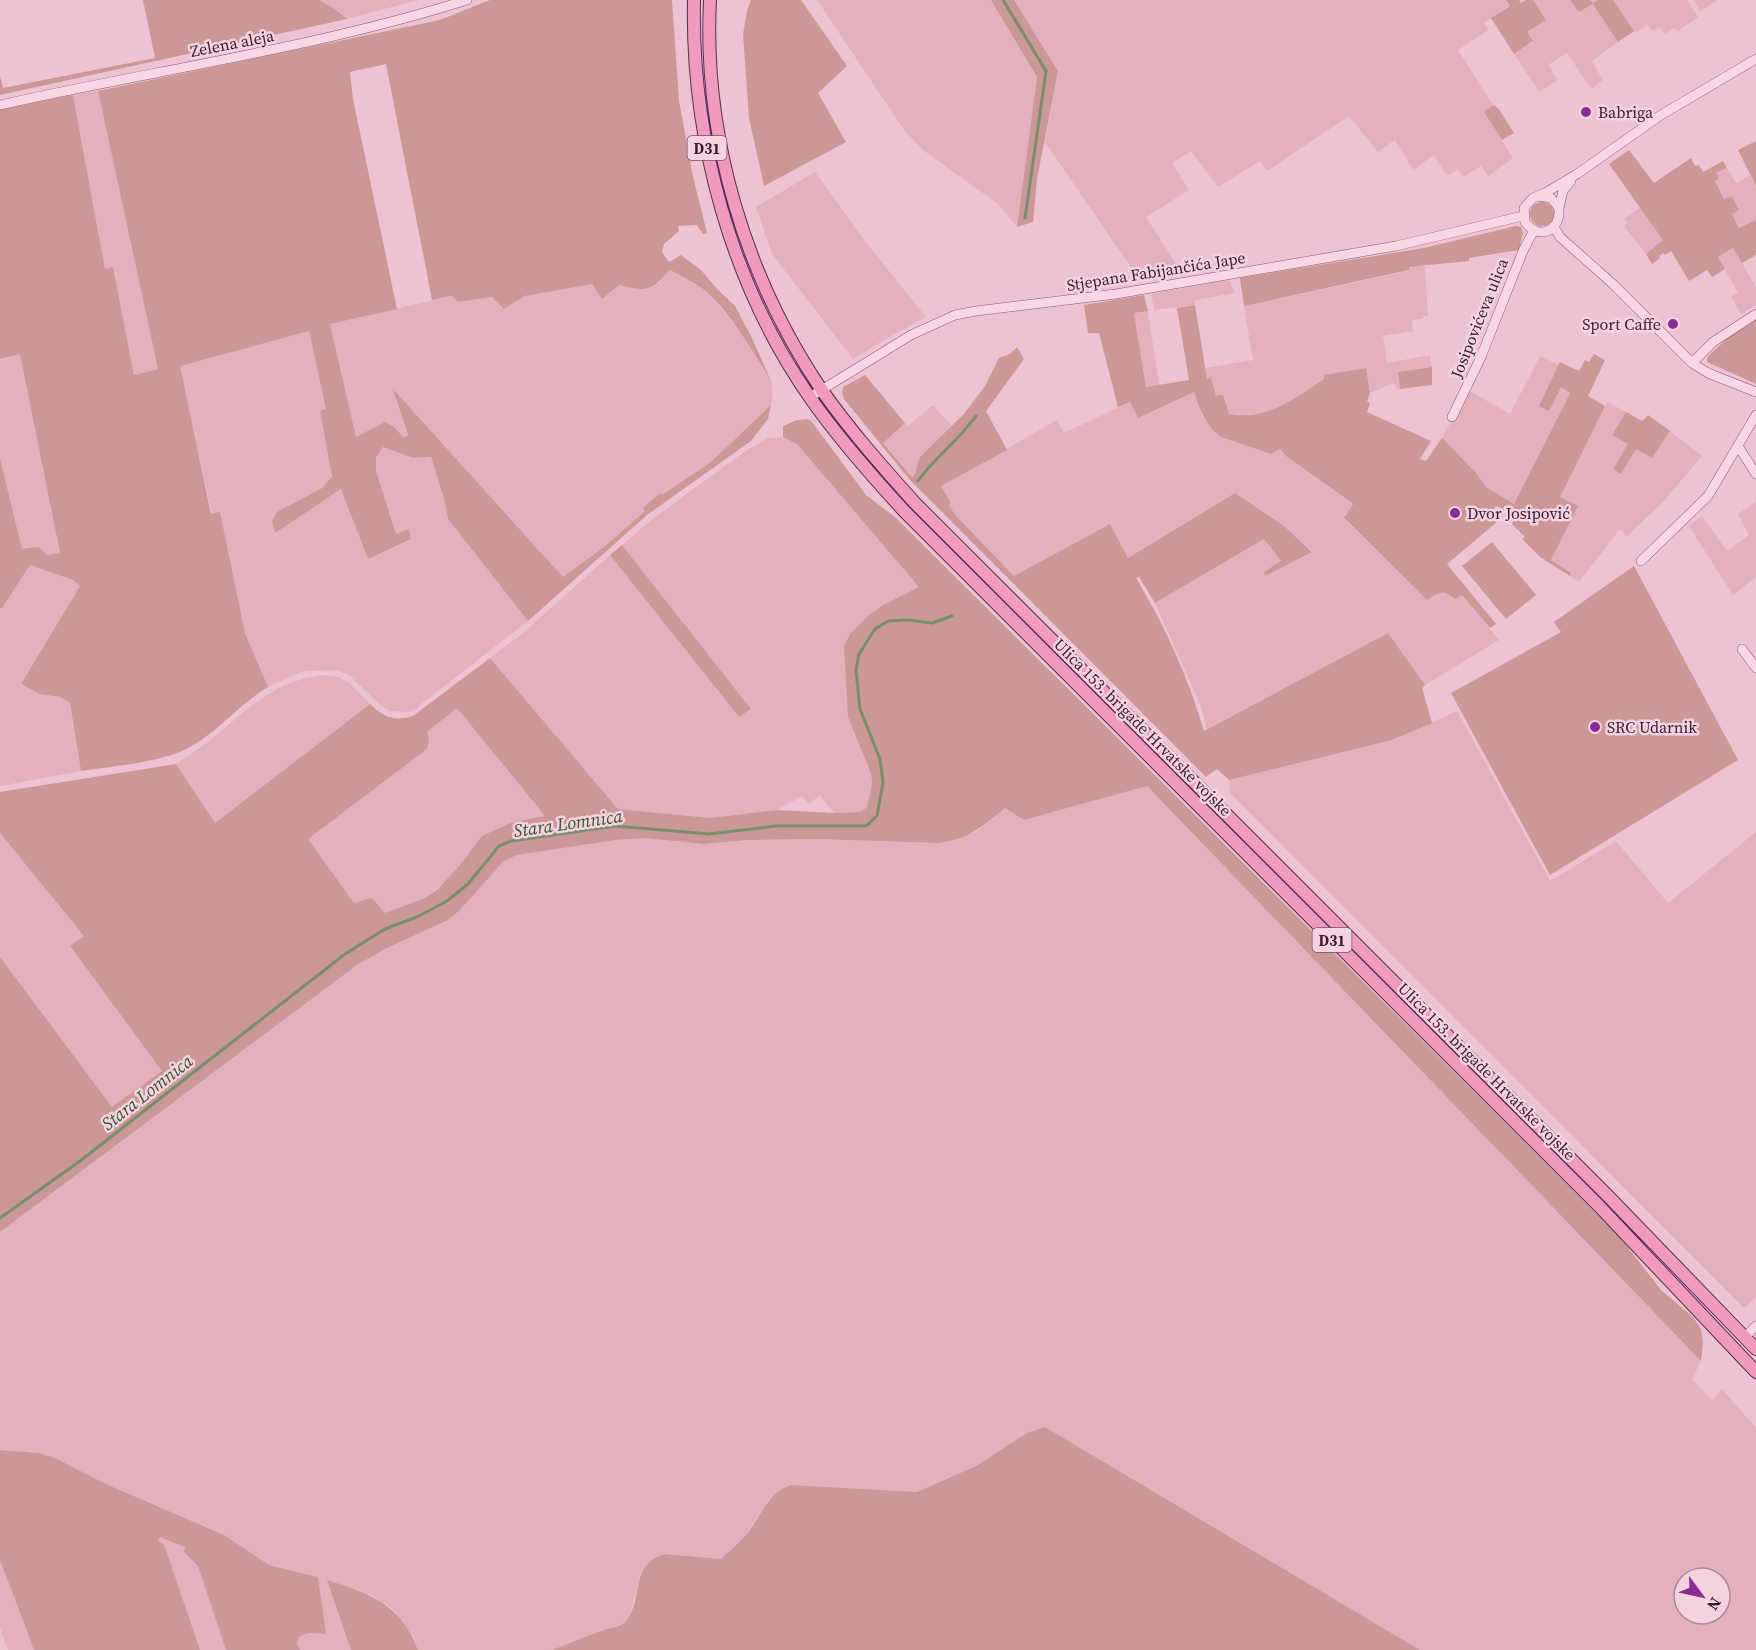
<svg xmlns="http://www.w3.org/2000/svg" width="1756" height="1650" font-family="'Source Serif 4',serif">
<rect width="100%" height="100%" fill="#edc3d4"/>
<path fill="#e3b0be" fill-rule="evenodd" d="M319 0H418L347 19 335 9Z
M817 0H991L1037 77 1017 227 998 204 923 150 904 130Z
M1014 0H1506L1510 5 1484 23 1488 30 1458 50 1493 105 1484 112 1513 158 1488 176 1481 166 1463 177 1458 169 1447 176 1434 155 1413 170 1395 140 1378 152 1349 116 1267 171 1260 161 1218 187 1191 151 1172 163 1189 190 1146 217 1182 273 1139 279 1045 142 1058 71Z
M1533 0H1570L1579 12 1593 4 1590 0H1598L1593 4 1618 42 1592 61 1603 80 1591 89 1567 53 1548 65 1558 80 1539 92 1514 54 1533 42 1527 32 1546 20Z
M1613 0H1687L1698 17 1678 31 1675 28 1665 34 1660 27 1652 31 1648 25 1635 33Z
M1693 0H1718L1700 11Z
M98 91 158 369 134 375 113 267 105 269 73 95Z
M1727 168 1736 183 1750 175 1756 186V221L1739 228 1732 213 1739 210 1732 196 1725 200 1715 181 1716 174Z
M815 172 868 245 926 317 894 334 853 359 772 254 756 207Z
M1641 207 1663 240 1646 254 1624 226 1628 223 1624 219Z
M1734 248 1756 288V305L1741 314 1731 297 1738 293 1718 257Z
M1425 266 1428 316H1423V319L1412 320 1413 331 1383 336 1387 363 1430 355 1432 367 1398 372 1400 389 1397 390 1394 383 1370 393 1366 368 1324 379 1290 402 1268 412 1241 416 1229 414 1223 395 1216 397 1211 379H1207L1206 368 1253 360 1244 306 1409 271V267Z
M670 270 701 288 710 295 742 334 771 381 773 397 771 405 711 462 662 496 660 493 645 511 604 547 563 577 395 391 408 435 404 438 394 427 379 425 356 438 330 324 451 296 458 302 492 297 504 309 525 296 592 284 659 283Z
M1229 280 1235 293 1195 300V305L1154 310 1151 294Z
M1148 311 1159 385 1146 387 1134 313Z
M309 331 326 409 320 411 332 477 322 488 277 512 274 532 342 489 368 559 411 539 408 530 396 534 376 471V457L382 447 413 458 431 457 445 502 448 519 528 621 415 709 408 712 389 711 379 704 350 676 337 670 304 671 268 687 245 633 220 513 212 514 179 366Z
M20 354 60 553 47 555 22 549 0 458V359Z
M1540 356 1559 365 1540 406 1561 387 1570 392 1514 504 1486 487 1477 474 1442 438 1468 390 1510 414Z
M1194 392 1203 418 1216 433 1221 437 1271 454 1280 449 1286 456 1353 505 1344 519 1427 600 1440 591 1462 595 1499 640 1425 685 1388 633 1207 729 1199 701 1155 603 1264 539 1281 561 1264 572 1265 576 1312 551 1284 526 1235 493 1128 558 1110 524 1015 577 958 518 949 506 941 486 1057 420 1064 433 1130 402 1138 418Z
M1608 402 1626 412 1612 435 1628 444 1613 469 1622 473 1636 449 1652 458 1670 431 1702 456 1663 502 1627 536 1620 529 1579 582 1570 576 1571 573 1551 560 1577 506 1560 497 1593 427Z
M933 405 952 426 919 458 915 474 912 477 883 442 905 423 908 426Z
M783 437 797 444 919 587 883 605 862 748 871 773 872 784 867 807 861 812 834 813 820 795 809 804 802 796 777 810 710 818 618 809 490 658 523 633 610 555 739 717 751 709 622 545 651 520 747 450 768 438Z
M1756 502V577L1733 595 1689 526 1702 516 1727 551 1749 535 1738 514Z
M30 565 73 580 80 586 21 684 40 694 60 697 70 703 81 771 0 786V608H2Z
M323 675 336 676 348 682 370 704 215 823 176 764 213 738 253 704 282 686 305 678Z
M457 708 545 816 510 823 482 836 446 882 423 899 385 914 354 903 307 839 426 749 427 732Z
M1457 711 1550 881 1616 841 1668 903 1756 832V1298L1744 1308 1230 793 1229 780 1393 740Z
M1147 786 1701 1361 1692 1379 1712 1400 1722 1389 1756 1428V1650H1420L1045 1427 1027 1434 976 1466 917 1492 791 1485 769 1499 745 1536 721 1559 665 1554 641 1572 631 1611 624 1624 551 1650H418L413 1636 392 1608 372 1596 328 1581 351 1650H300L297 1643 300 1636 309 1633 325 1634 318 1577 269 1565 224 1535 106 1484 55 1458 39 1453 0 1450V1232L357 965 387 948 448 920 459 911 504 861 517 855 616 840 644 838 703 844 748 840 817 839 937 843 976 832 1005 808 1024 820ZM1684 1578H1720V1614H1684Z
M0 833 84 936 70 946 163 1072 112 1108 0 957Z
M160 1536 185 1547 184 1552 198 1566 226 1650H200L164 1544 158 1541Z
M0 1560 34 1650H8L0 1628Z"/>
<path fill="#cb9797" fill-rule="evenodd" d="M143 0H319L335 9 347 19 0 95V76L3 88 155 58Z
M490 0H672L679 101 693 177 707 233 703 234 697 225 678 226 679 231 664 244 662 252 669 262 681 255 701 270 717 289 735 306 752 338 771 381C753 352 730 311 703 289 693 282 681 276 670 270 651 291 647 292 619 285L602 299 592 284 525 296 504 309 492 297 458 302 451 296 432 300 386 64 350 72 353 99 397 309 330 324 356 437 385 422 394 427 404 438 408 435 393 389 563 577 604 547 645 511 643 508 660 493 662 495 711 462 771 405 768 419 751 441 647 515 528 621 448 519 445 502 431 457 413 458 383 447 376 457V471L396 534 409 529 411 539 368 559 341 489 275 533 272 521 277 512 322 488 332 477 320 411 326 409 309 331 180 366 211 514 220 512 245 633 268 687C239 704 217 733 188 748 160 763 112 766 81 771L70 703 60 697 40 694 21 684 80 586 73 580 30 565 2 608H0V458L22 549 39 547 47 555 60 553 20 354 0 359V110L73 95 105 269 113 267 134 375 158 369 98 91 440 20Z
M751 0H801L847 66 818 93 846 142 764 186 749 118 743 34 747 11Z
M991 0H1014L1058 71 1037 179 1033 222 1017 227 1037 77Z
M1506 0H1519L1521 3 1526 0H1533L1546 20 1527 32 1533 41 1514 54 1491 18 1510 6Z
M1570 0H1590L1593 3 1598 0H1613L1634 31 1618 42 1593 4 1579 12Z
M1493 105 1498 108 1514 133 1502 140 1484 112Z
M1756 141V186L1738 150Z
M1629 150 1654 183 1691 158 1695 166 1699 165 1703 172 1723 161 1727 168 1716 173 1719 178 1715 181 1724 199 1732 196 1739 210 1732 214 1739 228 1756 220V255L1742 263 1733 248 1718 257 1725 269 1712 277 1707 270 1689 281 1671 251 1665 255 1663 253 1659 256 1660 258 1652 264 1646 254 1663 240 1609 164Z
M1530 214a12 12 0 1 1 24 0a12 12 0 1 1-24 0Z
M1516 226 1521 227 1523 233 1519 250 1469 258V261L1409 267V270L1244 306 1240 278 1424 248Z
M1144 295 1148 311 1134 313 1146 387 1189 380 1177 308 1195 305 1207 379 1211 378 1216 396 1223 395 1229 414C1267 421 1294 399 1324 379V375L1366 368 1370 393 1367 401 1370 403 1367 412 1431 441 1420 459 1426 461 1442 438 1477 474 1486 487 1514 504 1570 393 1561 387 1549 411 1539 406 1560 362 1579 371 1585 360 1589 362 1594 354 1605 360 1588 396 1605 406 1560 497 1578 506 1551 560 1571 573 1570 576 1540 557 1522 539 1525 537 1512 524 1516 515 1525 520 1528 512C1515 507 1510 513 1496 506L1492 512 1498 521 1447 564 1496 624 1490 628 1462 595 1455 599C1443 589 1439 592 1427 600L1344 518 1353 504 1286 456 1280 449 1271 454 1221 437C1205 425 1200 410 1194 392L1138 418 1130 402 1118 407 1099 333H1088L1084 305Z
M1756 318V384L1707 362V357L1732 334Z
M1017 347 1024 359 986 411 1007 450 941 486 950 502 949 506 958 518 1014 576 1110 524 1128 558 1235 493 1284 526 1312 552 1265 576 1264 572 1281 561 1264 539 1155 603 1139 577 1136 578C1165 626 1188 677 1204 731L1388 633 1425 685 1422 688 1432 723 1392 740 1229 780 1217 769 1206 777 909 479 844 399 842 392 843 387 865 375 905 423 883 443 912 477 915 474 919 458 964 414 985 386 999 358 1010 354Z
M1432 367V385L1400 389 1398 372Z
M1626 412 1642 421 1648 415 1670 431 1652 458 1636 449 1621 474 1613 469 1628 444 1612 435Z
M807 419 812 422 866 495 896 518 1619 1236 1661 1290 1693 1317 1701 1329 1703 1343 1701 1361 1147 786 1024 820 1005 808C980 828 970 839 937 843L817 839 748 840 703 844 644 838 616 840 517 855 504 861 459 911 448 920 387 948 357 965 0 1232V957L112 1107 162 1071 70 946 84 936 0 833V792L176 764 215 823 370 704C383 717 395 722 413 716L490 658 618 809 710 818 777 810 834 813 861 812 867 807 872 784 871 773 848 717 844 646 850 634 868 616 883 605 919 587 797 444 783 437V426L797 420ZM457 708 545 816 510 823 482 836 459 866 438 889 423 899 385 913 372 898 354 903 308 839 427 749 429 739 427 732Z
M1492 542 1536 595 1506 619 1462 566Z
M622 545 751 709 739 717 610 555Z
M1634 566 1738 760 1550 875 1451 693 1561 632 1554 622Z
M1045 1427 1420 1650H551C569 1644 586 1636 604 1630 610 1628 621 1627 625 1622 645 1600 628 1564 665 1554L721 1559C729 1551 738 1544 745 1536 761 1518 766 1493 791 1485L917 1492 976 1466 1027 1433Z
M0 1450 39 1453 55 1458 106 1484 224 1535 269 1565 318 1577 326 1634 309 1633 300 1636 297 1643 300 1650H226L198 1566 184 1552 185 1547 160 1537 158 1541 164 1544 200 1650H34L0 1560Z
M327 1580C371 1594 401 1604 418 1650H351Z"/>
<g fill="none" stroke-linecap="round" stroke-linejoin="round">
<path stroke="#788e6c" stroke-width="3" d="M1003 0 1046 71 1025 218
M918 481C935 457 959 440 976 416
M0 1218 80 1161 345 954 385 929 417 917 447 901 468 884 499 846 511 841 615 826 709 834 776 826H866L877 816 883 783 880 759 860 709 856 670 859 654 875 629 888 621 908 620 932 623 952 616"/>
<g stroke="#875a74" stroke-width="10">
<path id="minor" d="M0 105C156 70 315 48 467 0
M1539 196 1551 198 1559 208C1561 231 1539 241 1525 222L1524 208 1533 198 1545 193 1577 174 1661 115 1756 59
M1559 208 1563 191 1571 181
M1554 227 1560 237 1614 285 1692 363 1708 373 1756 392
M1692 363 1713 342 1756 314
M810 397 911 335 955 315 976 311 1116 294 1396 246 1523 216
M1452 417 1481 357 1523 251 1534 230
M1738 446 1756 474
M1641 561 1708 496 1756 415
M1742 649 1756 668
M1745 1337 1756 1326"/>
</g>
<g stroke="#552e47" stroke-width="14">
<path id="major" d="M694 0C691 138 731 285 811 399 839 439 871 475 904 511L1599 1206 1756 1372
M710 0C703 136 745 276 821 389 849 429 881 465 914 502L1608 1196 1756 1349"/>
</g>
<use href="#minor" stroke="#f8d6e4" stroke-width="9"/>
<use href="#major" stroke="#f09bbe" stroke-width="12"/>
</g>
<g fill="#8a2b96" stroke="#f5d2e0" stroke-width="2">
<circle cx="1586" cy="112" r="6"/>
<circle cx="1673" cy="324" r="6"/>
<circle cx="1455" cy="513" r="6"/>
<circle cx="1595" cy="727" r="6"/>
</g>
<g text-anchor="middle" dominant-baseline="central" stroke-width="5" stroke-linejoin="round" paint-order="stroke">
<g fill="#f5d2e0" stroke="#705463" stroke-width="1.5">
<rect x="687.5" y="136" width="39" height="24" rx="4.5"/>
<rect x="1312.5" y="928" width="39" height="24" rx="4.5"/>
</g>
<g font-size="15" font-weight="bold" fill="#371e2e">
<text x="707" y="148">D31</text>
<text x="1332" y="940">D31</text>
</g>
<g font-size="16" fill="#371e2e" stroke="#f5d2e0">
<text transform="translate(232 43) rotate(-11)">Zelena aleja</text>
<text transform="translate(1156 271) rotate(-9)">Stjepana Fabijančića Jape</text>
<text transform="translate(1479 318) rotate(-68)">Josipovićeva ulica</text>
<text transform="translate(1143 727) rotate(45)">Ulica 153. brigade Hrvatske vojske</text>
<text transform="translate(1487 1071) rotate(45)">Ulica 153. brigade Hrvatske vojske</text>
</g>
<g font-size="16" fill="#371e2e" stroke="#f5d2e0" text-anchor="start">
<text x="1598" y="112">Babriga</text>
<text x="1661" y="324" text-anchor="end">Sport Caffe</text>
<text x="1467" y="513">Dvor Josipović</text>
<text x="1607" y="727">SRC Udarnik</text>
</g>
<g font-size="18" font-style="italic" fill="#34572d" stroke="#f5d2e0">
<text transform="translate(568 823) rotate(-8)">Stara Lomnica</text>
<text transform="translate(147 1092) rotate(-38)">Stara Lomnica</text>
</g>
</g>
<g transform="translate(1702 1596) rotate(123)"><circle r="28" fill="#f5d2e0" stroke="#a98a99" stroke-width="1.5"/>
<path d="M0-4.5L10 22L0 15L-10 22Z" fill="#8a2b96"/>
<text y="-9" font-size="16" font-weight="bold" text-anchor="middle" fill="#371e2e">N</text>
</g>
</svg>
